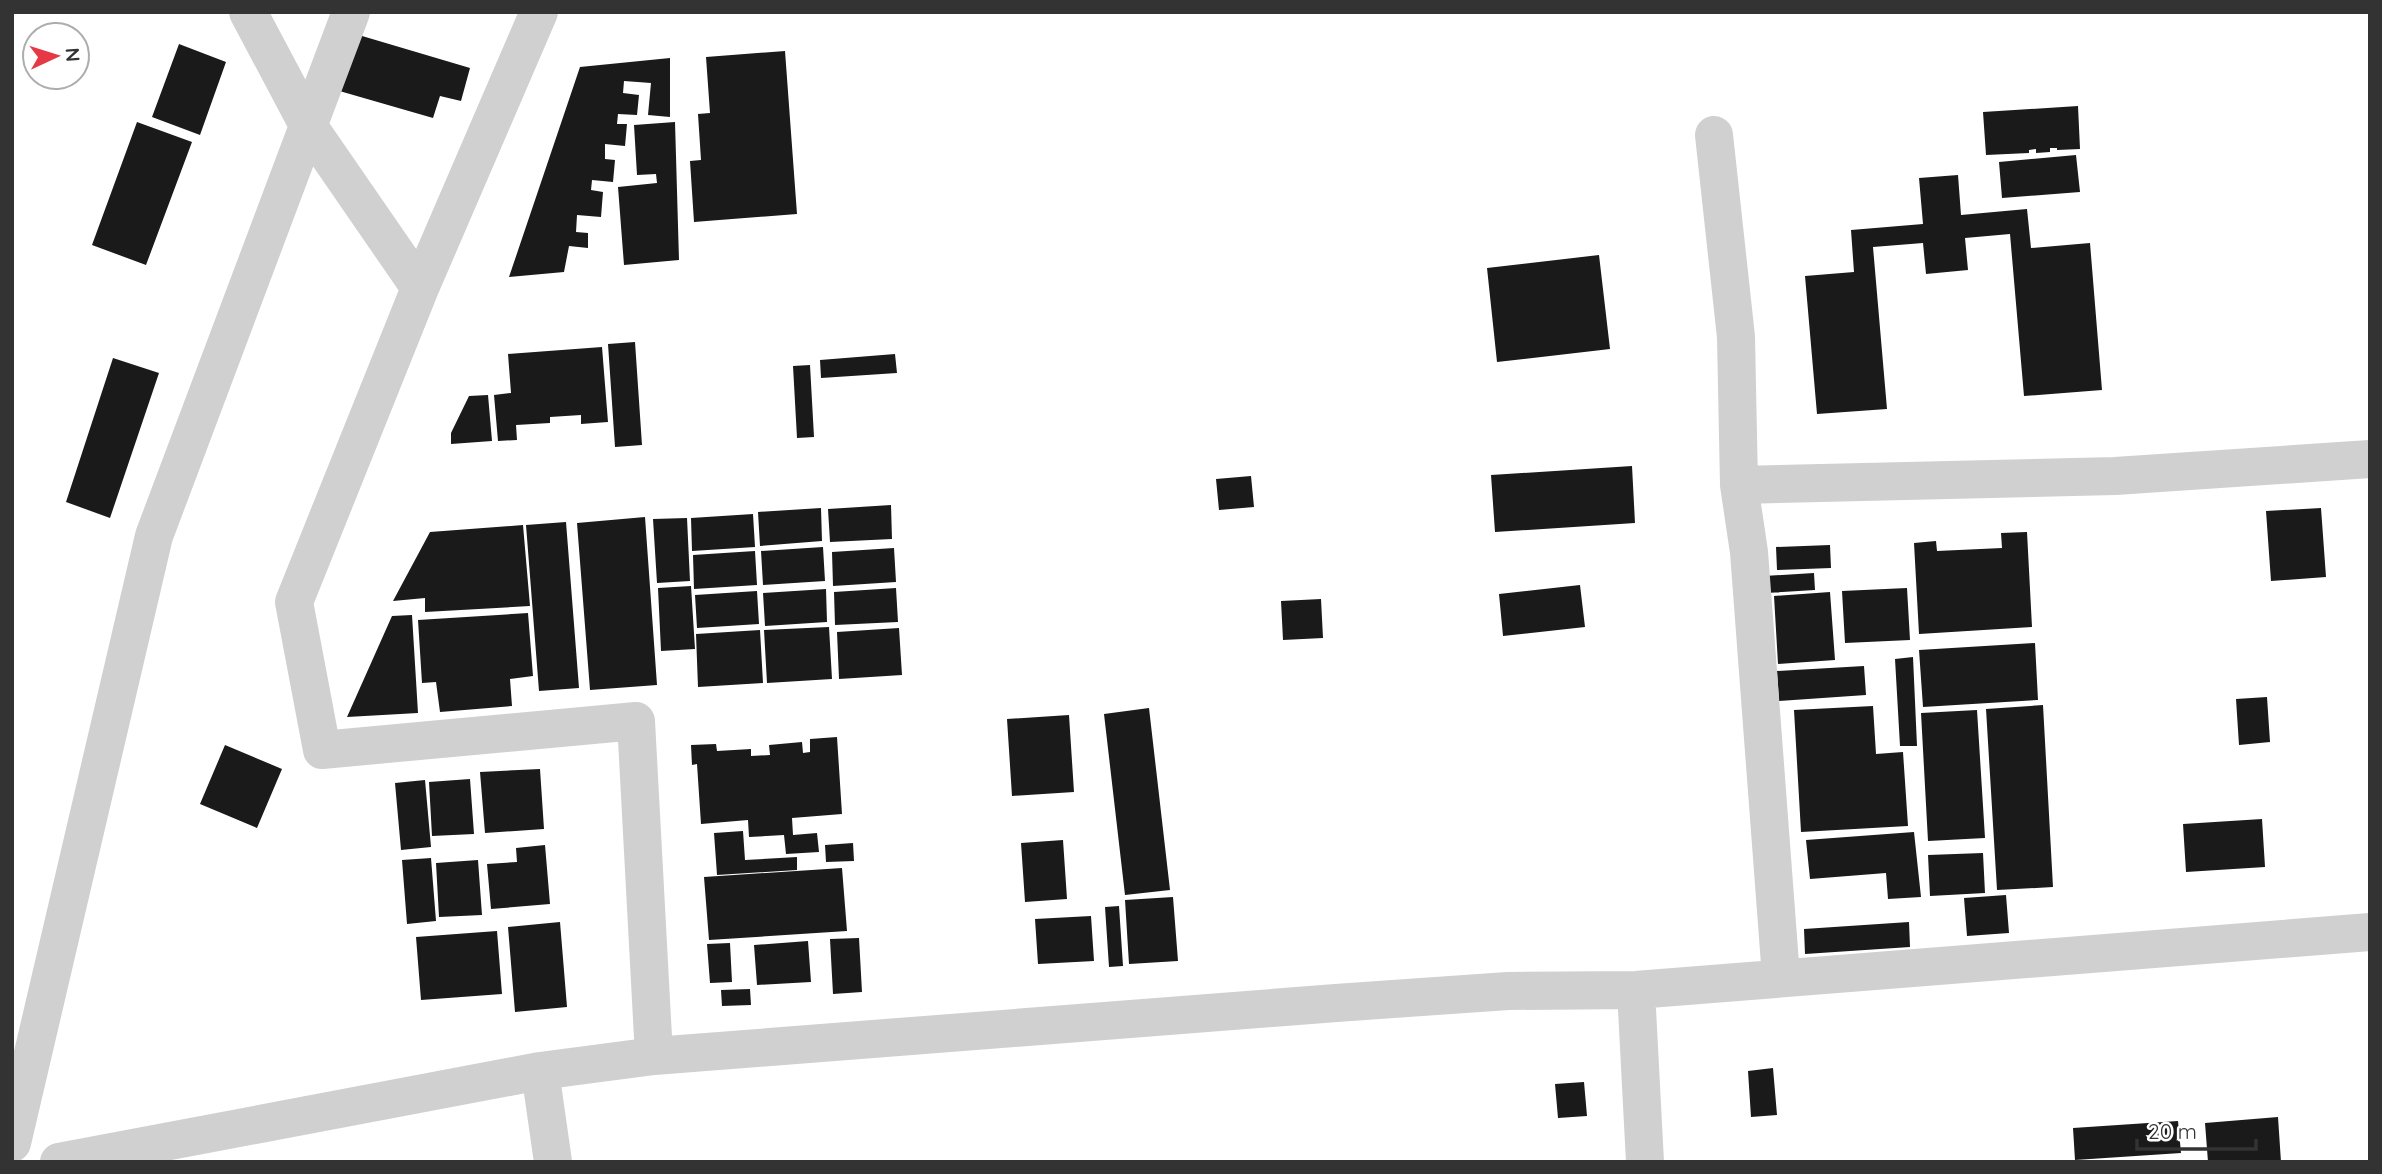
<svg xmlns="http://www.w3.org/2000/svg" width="2382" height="1174" font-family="Quicksand,sans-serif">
<rect width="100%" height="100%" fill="#fff"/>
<path fill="#1a1a1a" d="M352 33 470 68 461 101 440 96 433 118 336 90Z
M179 44 226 62 200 135 152 117Z
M785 51 797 214 694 222 690 161 701 160 698 114 710 113 706 57Z
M670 58V117L648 115 651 83 624 81 623 93 639 95 637 115 618 114 617 124H627L625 146 605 144V159L615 160 613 182 592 180 591 190 603 192 601 217 577 215 576 232 588 233V248L569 246 564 272 509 277 580 67Z
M2078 106 2080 149 2057 150V148H2050V152L2036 153V149L2029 150V153L1986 155 1983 112Z
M137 122 192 142 146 265 92 245Z
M675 122 679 260 624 265 618 187 657 183 656 174 637 175 634 125Z
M2076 155 2080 192 2002 198 1999 162Z
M1958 175 1961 215 2027 209 2031 248 2090 243 2102 390 2024 396 2010 234 1965 238 1968 270 1926 274 1923 243 1873 247 1887 409 1817 414 1805 276 1854 272 1851 230 1923 224 1919 178Z
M1599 255 1610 349 1497 362 1487 268Z
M635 342 642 445 615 447 608 344Z
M602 347 608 422 581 424V415L550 417V423L516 425 517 440 498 441 494 395 511 393 508 354Z
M895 354 897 373 821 378 820 360Z
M113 358 159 373 110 518 66 502Z
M810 365 814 437 797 438 793 366Z
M488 395 492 441 451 444V433L469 396Z
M1632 466 1635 523 1495 532 1491 475Z
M1251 476 1254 507 1219 510 1216 479Z
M891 505 892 539 830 542 828 509Z
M821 508 822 541 760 546 758 512Z
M2321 508 2326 577 2271 581 2266 511Z
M753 514 755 547 692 551 691 518Z
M645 517 657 685 590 690 577 523Z
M687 518 690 581 657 583 653 519Z
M566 522 579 688 539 691 526 525Z
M523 525 530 606 425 612V598L393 601 430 532Z
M2027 532 2032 627 1919 634 1914 543 1936 541 1937 551 2002 548 2001 533Z
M1830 545 1831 568 1777 570 1776 547Z
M823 547 825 581 763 585 761 551Z
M894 548 896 582 833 586 832 552Z
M755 551 757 585 694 589 693 555Z
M1814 573 1815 590 1766 593 1764 576Z
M1580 585 1585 627 1503 636 1499 594Z
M691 586 695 649 661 651 658 588Z
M896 588 898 622 835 625 834 592Z
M1907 588 1910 640 1845 643 1842 591Z
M826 589 827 622 765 626 763 593Z
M757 591 759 624 697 628 695 595Z
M1830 592 1835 660 1778 664 1774 596Z
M1321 599 1323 638 1283 640 1281 601Z
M528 613 533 676 510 679 512 706 440 712 436 682 422 683 418 620Z
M412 615 418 713 347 717 392 616Z
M829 627 832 679 767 683 764 630Z
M899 628 902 675 839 679 837 632Z
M760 630 763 683 698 687 696 634Z
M2035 643 2038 700 1923 707 1919 650Z
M1913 657 1917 746H1900L1895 659Z
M1864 666 1866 695 1779 701 1777 671Z
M2267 697 2270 742 2239 745 2236 699Z
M2043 705 2053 887 1997 890 1986 709Z
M1873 706 1876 754 1903 752 1908 826 1801 832 1794 710Z
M1149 708 1170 890 1125 895 1104 714Z
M1977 710 1985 838 1928 841 1921 713Z
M1069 715 1074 792 1012 796 1007 719Z
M837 737 842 814 792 818 793 835 817 833 819 852 786 854 784 835 749 837 748 820 701 824 697 764 692 765 691 745 716 744 717 751 751 749V756L770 755 769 745 802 742 803 753 810 752V739Z
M225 745 282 769 257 828 200 804Z
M540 769 544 829 485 833 480 772Z
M470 779 474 834 432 836 429 782Z
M425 780 431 847 401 850 395 783Z
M2262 819 2265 867 2186 872 2183 824Z
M743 831 745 860 797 857V870L717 875 714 833Z
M1914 832 1921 897 1888 899 1886 873 1810 879 1806 840Z
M1063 840 1067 899 1025 902 1021 843Z
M853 843 854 861 826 862 825 845Z
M545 845 550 904 491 909 487 864 517 862 516 848Z
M1983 853 1985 893 1930 896 1928 855Z
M431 858 436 921 407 924 402 860Z
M478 860 482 915 439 917 436 863Z
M842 868 847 931 709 940 704 877Z
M2006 895 2009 933 1967 936 1964 898Z
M1173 897 1178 961 1129 964 1125 900Z
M1119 906 1123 966 1109 967 1105 907Z
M1091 916 1094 961 1038 964 1035 919Z
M560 922 567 1007 515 1012 508 927Z
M1909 922 1910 947 1805 954 1804 929Z
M497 931 502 994 421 1000 416 937Z
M859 938 862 992 833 994 830 939Z
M808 941 811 982 757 985 754 945Z
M730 943 732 982 710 983 707 944Z
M750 989 751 1005 722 1006 721 990Z
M1773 1068 1777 1115 1751 1117 1748 1071Z
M1584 1082 1587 1116 1558 1118 1555 1084Z
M2278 1117 2281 1162H2208L2205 1123Z
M2178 1121 2181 1153 2075 1160 2073 1128Z"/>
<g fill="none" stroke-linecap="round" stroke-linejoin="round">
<path stroke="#d0d0d0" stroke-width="38" d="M248 12 309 127 420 288
M539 12 420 288 294 602 322 750 636 721 654 1056
M1714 135 1736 337 1739 485 1749 552 1781 977
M1739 485 2115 476 2370 459
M1636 990 1645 1162
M540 1071 553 1162
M12 1143 154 536 351 12
M59 1162 540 1071 654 1056 1336 1003 1508 991 1636 990 2370 932"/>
</g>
<rect width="2382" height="1174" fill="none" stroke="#333333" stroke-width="28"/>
<g transform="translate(56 56) rotate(86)"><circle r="33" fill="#ffffff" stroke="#adadad" stroke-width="2"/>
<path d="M0-5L12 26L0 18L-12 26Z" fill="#e63946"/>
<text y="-10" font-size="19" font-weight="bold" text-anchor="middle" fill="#333333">N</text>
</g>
<path d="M2137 1139v10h119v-10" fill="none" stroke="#333333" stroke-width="3.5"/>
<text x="2148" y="1139" font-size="21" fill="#333333" stroke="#ffffff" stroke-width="5" paint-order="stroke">20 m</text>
</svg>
